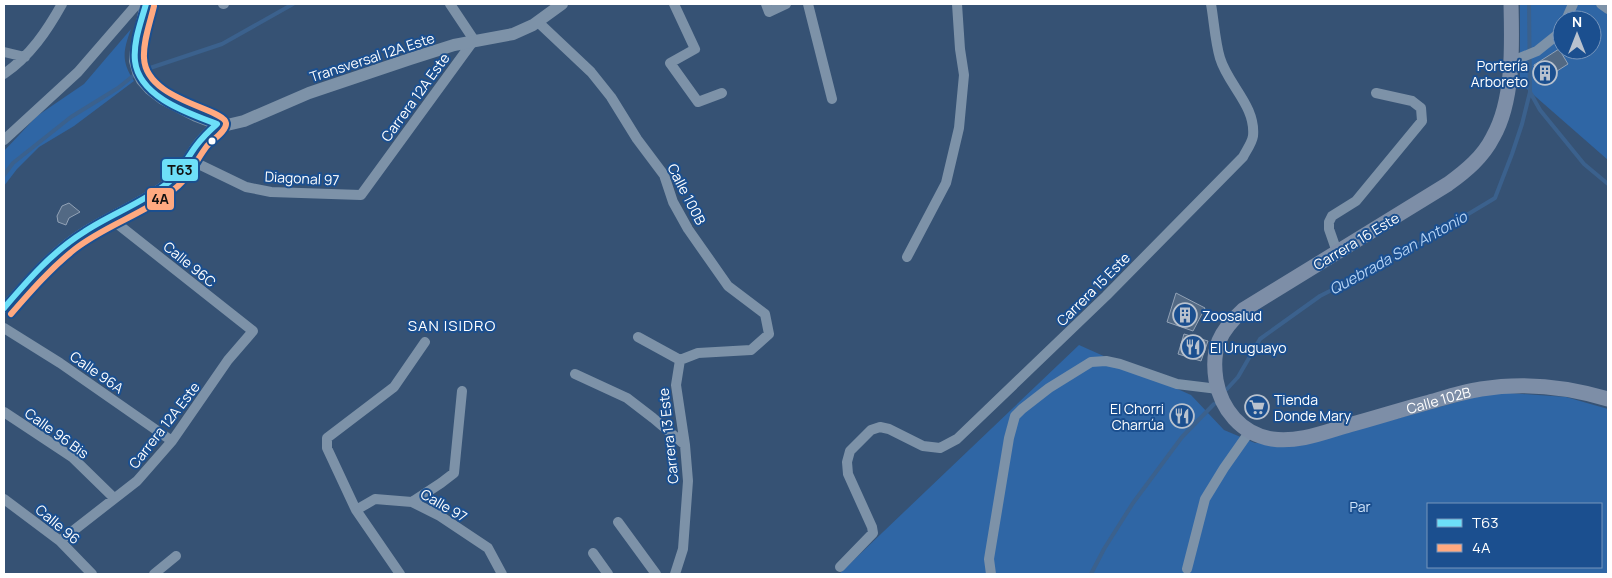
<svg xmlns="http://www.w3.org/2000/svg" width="1612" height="578" font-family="Manrope,sans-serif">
<rect width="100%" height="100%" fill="#365274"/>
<path fill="#2f66a5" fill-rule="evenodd" d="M1520 4H1608V160L1520 83ZM1562 20H1592V50H1562Z
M131 29C123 51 121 61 134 81L74 126 39 147 17 169 4 186V151L37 116 84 84Z
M1079 345 1191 395 1224 430 1255 443 1301 445 1494 392 1566 397 1608 409V574H839ZM1428 504H1601V567H1428Z"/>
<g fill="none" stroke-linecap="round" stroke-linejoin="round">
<path stroke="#3b618d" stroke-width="4" d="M1529 4 1530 92 1540 110 1584 164 1608 184
M4 175 13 163 71 117 118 88 138 72 222 44 293 4
M1227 389 1238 377 1260 339 1320 296 1395 258 1495 198 1512 154 1522 124 1530 92
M1091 574 1104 549 1133 503 1182 437 1214 404"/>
</g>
<path fill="#526984" stroke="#92a2b6" d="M1559 49 1568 64 1540 82 1534 65Z
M69 203 80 212 69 218 66 225 58 222 57 216 62 206Z
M1176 293 1205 308 1193 331 1167 322Z
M1184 334 1208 341 1201 361 1178 354Z"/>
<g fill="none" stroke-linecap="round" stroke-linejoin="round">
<path stroke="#7d92a8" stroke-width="10" d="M223 4H224
M674 4 695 49 670 63 698 102 722 93
M766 4 769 12 786 4
M808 4 832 99
M1601 4 1608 9
M1566 20 1573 4
M538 22 591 72 611 97 637 139 664 175 673 202 688 229 728 286 765 314 769 334 751 350 698 353 680 360 676 385 685 445 688 481 683 549 675 574
M4 52 25 57
M1510 62 1537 51 1562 31
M4 74C30 56 47 31 62 4
M4 140 78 72 137 4
M188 159 246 187 271 192 361 195 474 40 450 4
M1337 252 1329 229V222L1332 216 1356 201 1422 121 1421 108 1412 101 1376 93
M907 257 946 183 959 128 964 75 960 49 957 4
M4 308C29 280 52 252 84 232 112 214 143 203 169 182 181 173 186 161 194 149 200 140 208 132 217 124
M4 328 60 363 172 441
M638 337 680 360
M575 374 627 398 653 418 685 445
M4 412 72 457 114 498
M4 499 60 541 92 574
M412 502 441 483 454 473 462 391
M356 510 375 499 412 502 440 516 488 548 502 574
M618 522 656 574
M60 541 137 481 172 441 228 360 253 331 110 218
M593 553 608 574
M840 567 873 533 872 527 848 474 847 462 850 451 871 430 880 427 889 429 923 446 940 448 957 439 1106 296 1243 157C1246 151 1252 143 1253 136 1256 106 1228 85 1220 58 1215 41 1214 21 1211 4
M1187 569 1205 499 1224 468 1250 431
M154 574 176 556
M400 574 356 510 327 448V438L394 387 425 342
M991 574 989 559 1009 438 1015 416 1022 409 1049 388 1091 362 1106 361 1120 364 1177 384 1218 389"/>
<path stroke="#7d92a8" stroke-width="12" d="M146 4 136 50 135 61 138 72 142 80 150 89 163 99 196 116 217 124 227 125 244 121 309 93 410 59 454 45 513 34 533 25 562 4"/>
<path stroke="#7d8ea7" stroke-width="15" id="s1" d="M1511 4C1512 45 1514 100 1493 137 1483 157 1466 171 1448 184L1243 310C1220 331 1211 348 1216 380 1221 409 1241 434 1272 439 1298 443 1325 432 1349 425 1375 418 1400 410 1426 403 1444 398 1462 392 1481 389 1523 382 1568 387 1608 399"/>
<g stroke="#1b4f8f" stroke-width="10">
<path id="bus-1" d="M4 308C28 280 52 252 84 232 111 214 143 203 169 182 181 172 187 158 196 146 202 138 209 131 217 124 188 113 139 97 135 61 133 42 141 22 146 4"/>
</g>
<g stroke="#1b4f8f" stroke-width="10">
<path id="bus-2" d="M11 314C31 291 51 268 75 249 107 224 148 213 178 186 191 174 197 159 207 146 212 140 227 131 226 123 224 108 146 101 144 58 143 41 150 23 154 6"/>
</g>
<use href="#bus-1" stroke="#6ddff8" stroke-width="6"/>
<use href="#bus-2" stroke="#ffa980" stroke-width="6"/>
</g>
<defs>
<g id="building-ring" transform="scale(1.25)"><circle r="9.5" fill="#1b4f8f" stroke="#b9c2ce" stroke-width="1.5"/><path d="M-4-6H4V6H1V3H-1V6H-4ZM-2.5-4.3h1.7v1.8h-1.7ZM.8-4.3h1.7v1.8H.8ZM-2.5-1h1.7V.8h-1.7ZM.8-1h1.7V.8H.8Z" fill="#b9c2ce"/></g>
<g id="restaurant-ring" transform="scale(1.25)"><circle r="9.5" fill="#1b4f8f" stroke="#b9c2ce" stroke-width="1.5"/><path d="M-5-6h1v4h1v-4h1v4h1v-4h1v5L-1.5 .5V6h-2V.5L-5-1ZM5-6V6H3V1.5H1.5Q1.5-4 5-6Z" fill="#b9c2ce"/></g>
<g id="supermarket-ring" transform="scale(1.25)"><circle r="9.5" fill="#1b4f8f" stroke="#b9c2ce" stroke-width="1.5"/><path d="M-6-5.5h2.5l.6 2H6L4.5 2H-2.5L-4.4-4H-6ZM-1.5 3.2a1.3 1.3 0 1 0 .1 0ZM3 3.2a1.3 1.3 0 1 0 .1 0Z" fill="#b9c2ce"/></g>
</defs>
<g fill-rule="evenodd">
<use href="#building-ring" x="1545" y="73"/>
<use href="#building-ring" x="1185" y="315"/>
<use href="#restaurant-ring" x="1193" y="347"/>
<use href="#supermarket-ring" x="1257" y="407"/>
<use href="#restaurant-ring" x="1182" y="416"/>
</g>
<circle fill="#fff" stroke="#1b4f8f" stroke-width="2" cx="212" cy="141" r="4.5"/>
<g text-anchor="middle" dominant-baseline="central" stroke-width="4" stroke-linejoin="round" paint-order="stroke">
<g font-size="14" fill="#fff" stroke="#1b4f8f">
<text transform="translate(372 57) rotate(-18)">Transversal 12A Este</text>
<text transform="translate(415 97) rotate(-54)">Carrera 12A Este</text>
<text transform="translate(302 178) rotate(3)">Diagonal 97</text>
<text transform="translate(687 194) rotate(63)">Calle 100B</text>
<text transform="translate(1356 241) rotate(-31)">Carrera 16 Este</text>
<text transform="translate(190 264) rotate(39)">Calle 96C</text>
<text transform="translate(1093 289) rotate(-45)">Carrera 15 Este</text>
<text transform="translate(97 372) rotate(35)">Calle 96A</text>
<text stroke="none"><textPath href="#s1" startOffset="780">Calle 102B</textPath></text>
<text transform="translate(164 425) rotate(-52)">Carrera 12A Este</text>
<text transform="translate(57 433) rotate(36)">Calle 96 Bis</text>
<text transform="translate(668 436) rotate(-96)">Carrera 13 Este</text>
<text transform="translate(444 505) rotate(30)">Calle 97</text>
<text transform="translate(58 524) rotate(40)">Calle 96</text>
</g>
<g font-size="14" fill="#fff" stroke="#1b4f8f" text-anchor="start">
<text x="1528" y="65" text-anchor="end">Portería<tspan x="1528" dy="16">Arboreto</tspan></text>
<text x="1202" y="315">Zoosalud</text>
<text x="1210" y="347">El Uruguayo</text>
<text x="1274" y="399">Tienda<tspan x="1274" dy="16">Donde Mary</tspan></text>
<text x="1164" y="408" text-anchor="end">El Chorri<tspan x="1164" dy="16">Charrúa</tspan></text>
</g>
<g font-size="14" fill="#cfe3fa" stroke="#1b4f8f">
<text x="1360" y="506">Par</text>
</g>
<g font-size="15" font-style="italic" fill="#b5d3f5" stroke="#1b4f8f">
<text transform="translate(1398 253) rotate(-29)">Quebrada San Antonio</text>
</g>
<g font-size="15" letter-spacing="1" fill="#fff" stroke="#1b4f8f">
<text x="452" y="325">SAN ISIDRO</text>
</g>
</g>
<g stroke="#1b4f8f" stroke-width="2">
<rect x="161" y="158" width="38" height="24" rx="5" fill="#6ddff8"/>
<rect x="146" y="187" width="29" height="24" rx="5" fill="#ffa980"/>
</g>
<g font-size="14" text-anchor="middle" font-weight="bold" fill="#111">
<text x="180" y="175">T63</text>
<text x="160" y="204">4A</text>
</g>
<rect width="1612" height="578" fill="none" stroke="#ffffff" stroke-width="10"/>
<rect x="1427" y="503" width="175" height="65" fill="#1b4f8f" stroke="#7695bc"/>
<rect x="1437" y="519" width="25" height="8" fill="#6ddff8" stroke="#7695bc"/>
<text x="1472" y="528" font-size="15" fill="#ffffff">T63</text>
<rect x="1437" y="544" width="25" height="8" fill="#ffa980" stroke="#7695bc"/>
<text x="1472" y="553" font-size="15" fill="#ffffff">4A</text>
<g transform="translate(1577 35)"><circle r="24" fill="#1b4f8f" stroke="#7695bc"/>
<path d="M0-4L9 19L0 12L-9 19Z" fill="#b9c2ce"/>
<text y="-8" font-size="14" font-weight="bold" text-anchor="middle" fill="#ffffff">N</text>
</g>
</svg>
